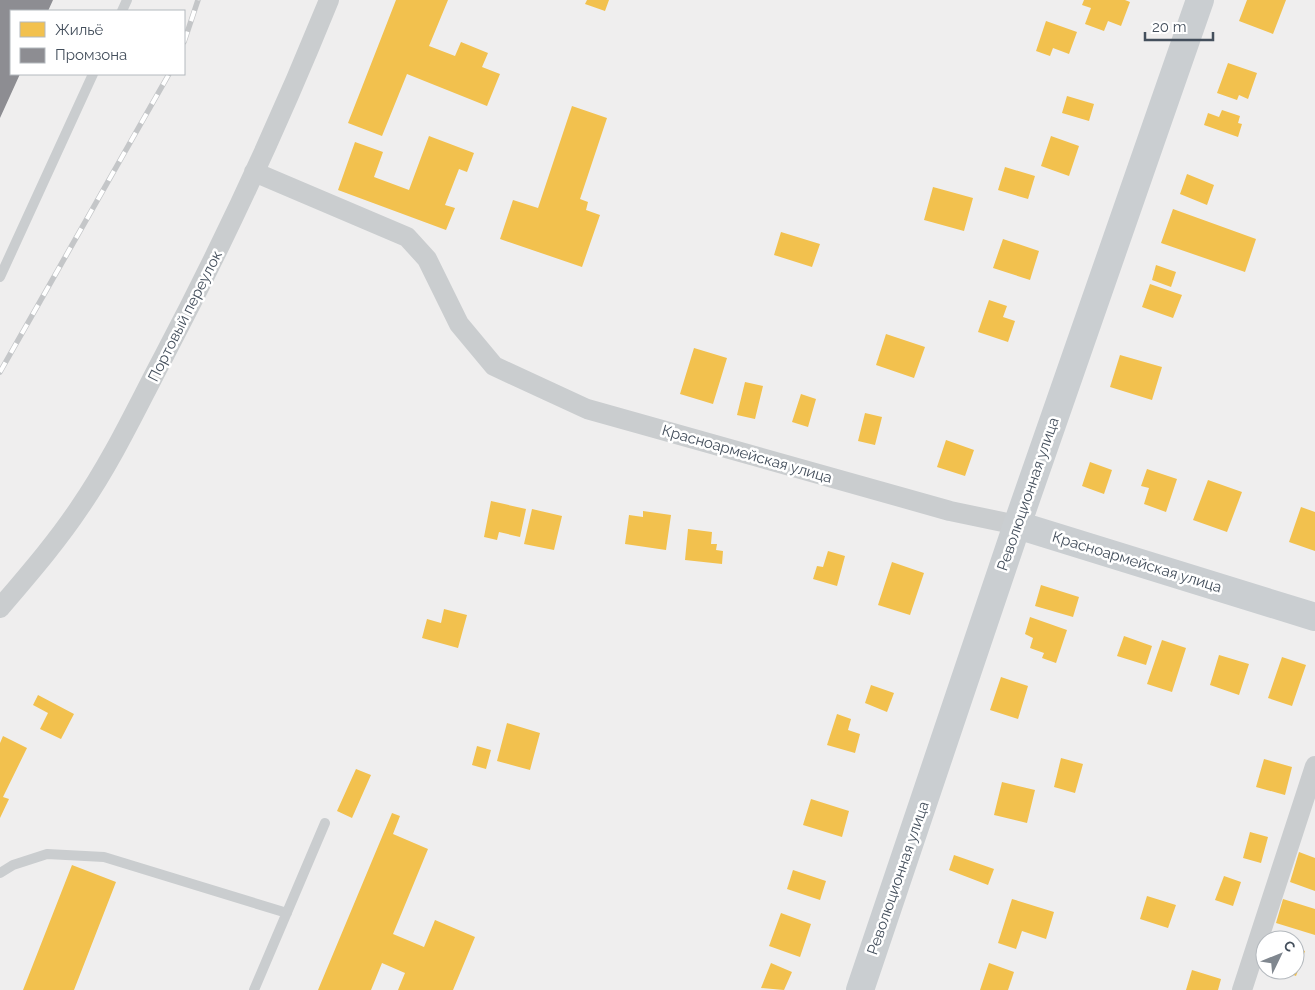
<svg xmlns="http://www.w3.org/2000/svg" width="1315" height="990" font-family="Raleway,sans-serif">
<rect width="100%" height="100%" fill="#efeeee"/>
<path fill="#f2c14e" d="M396 0H448L429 46 455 56 461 42 488 53 482 67 500 74 487 106 407 74 382 136 348 123Z
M587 0H609L605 11 585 4Z
M1084 0H1125L1130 2 1121 26 1108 21 1104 31 1085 24 1091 8 1082 5Z
M1247 0H1286L1273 34 1239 21Z
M1046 21 1077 32 1069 54 1053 48 1050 56 1036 51Z
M1228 63 1257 73 1248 99 1239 95 1237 100 1217 93Z
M1067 96 1094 104 1089 121 1062 113Z
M572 106 607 118 580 199 588 202 586 210 600 215 582 267 500 239 513 200 538 208Z
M1222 110 1240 116 1238 123 1242 124 1238 137 1204 125 1208 113 1219 117Z
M429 136 474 153 467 172 459 169 445 205 455 208 446 230 338 190 355 142 383 152 374 177 409 190Z
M1051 136 1079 146 1069 176 1041 166Z
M1005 167 1035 176 1028 199 998 190Z
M1187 174 1214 185 1207 205 1180 194Z
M933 187 973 198 964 231 924 220Z
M1173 209 1256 239 1245 272 1161 243Z
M781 232 820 244 812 267 774 255Z
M1003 239 1039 251 1030 280 993 268Z
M1156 265 1176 272 1171 287 1152 280Z
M1150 284 1182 295 1173 318 1142 307Z
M989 300 1007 306 1003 317 1015 321 1008 342 978 332Z
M886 334 925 347 914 378 876 365Z
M694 348 727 358 713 404 680 394Z
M1120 355 1162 367 1152 400 1110 387Z
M745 382 763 386 755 419 737 415Z
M801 394 816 399 808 427 792 422Z
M865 413 882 417 875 445 858 441Z
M946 440 974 450 965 476 937 467Z
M1090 462 1112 470 1104 494 1082 486Z
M1147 469 1177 479 1166 512 1144 504 1149 488 1141 486Z
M1208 480 1242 492 1227 532 1193 520Z
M491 501 526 509 520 537 499 532 497 540 484 537Z
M1301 507 1315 512V551L1289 542Z
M532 509 562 516 554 550 524 544Z
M643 511 671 515 666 550 625 544 629 515 643 517Z
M688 529 712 532 711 544H717L716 550 723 551 722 564 685 560Z
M828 551 845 556 837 586 813 579 817 566 823 567Z
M892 562 924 573 910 615 878 605Z
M1041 585 1079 597 1073 617 1035 606Z
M444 609 467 615 458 648 422 638 427 619 441 623Z
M1030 617 1067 630 1056 663 1042 658 1044 653 1030 648 1033 638 1025 634Z
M1124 636 1152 646 1146 665 1117 656Z
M1162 640 1186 648 1172 692 1147 684Z
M1219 655 1249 664 1239 695 1210 685Z
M1282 657 1306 665 1292 706 1268 698Z
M1001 677 1028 686 1018 719 990 710Z
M871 685 894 693 887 712 865 703Z
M38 695 74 714 61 739 40 729 48 713 33 705Z
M837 714 851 719 848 730 860 734 855 753 827 745Z
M507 723 540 733 530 770 497 761Z
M3 736 27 748 3 797 9 799 0 818V743Z
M477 746 491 750 486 769 472 765Z
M1061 758 1083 764 1075 793 1054 787Z
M1264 759 1292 767 1285 795 1256 787Z
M356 769 371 775 352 818 337 811Z
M1002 782 1035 790 1027 823 994 815Z
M811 799 849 811 842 837 803 825Z
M392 813 400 816 393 834 428 849 393 934 424 947 435 920 475 937 453 990H398L405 973 382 963 371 990H318Z
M1250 832 1268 837 1261 863 1243 858Z
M1299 852 1315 858V891L1290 882Z
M954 855 994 869 988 885 949 870Z
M72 865 116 882 74 990H23Z
M793 870 826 881 820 900 787 889Z
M1224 876 1241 882 1233 906 1215 900Z
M1147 896 1176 905 1168 928 1140 919Z
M1012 899 1054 912 1046 939 1022 931 1016 949 998 943Z
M1283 899 1315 909V935L1276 923Z
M781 913 811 924 800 957 769 946Z
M1295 947 1305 951 1296 976 1281 970H1295Z
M771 963 792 972 784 990 761 988Z
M989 963 1014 972 1008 990H980Z
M1192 970 1221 979 1218 990H1186Z"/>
<path fill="#8d8d92" d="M0 0H53L48 11H11V74H20L0 118Z"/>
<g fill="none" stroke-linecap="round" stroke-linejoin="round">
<path stroke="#cacdcf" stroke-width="10" d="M122 11 127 0
M0 277 93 74
M0 873 13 865 47 854 104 857 287 913
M254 990 325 823"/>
<path stroke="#cacdcf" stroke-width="20" d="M254 172 407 237 427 259 459 324 494 366 587 409 950 511 1017 525
M0 608C28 575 56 543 80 507 113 459 137 407 164 356 225 240 280 121 329 0
M1242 990 1315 766"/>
<path stroke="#caced1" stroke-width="28" d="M1017 525 1315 617
M860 990 1017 525 1200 0"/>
<g stroke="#c4c6c8" stroke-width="5.5">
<path id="rail" d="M184 42 198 0
M0 372 169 74"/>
</g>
<use href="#rail" stroke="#fff" stroke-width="4" stroke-dasharray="11" stroke-linecap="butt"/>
</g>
<g text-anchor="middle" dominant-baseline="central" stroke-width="5" stroke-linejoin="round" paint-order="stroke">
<g font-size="15" fill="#444f5c" stroke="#fff">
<text transform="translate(185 316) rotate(-63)">Портовый переулок</text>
<text transform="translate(747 454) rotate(16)">Красноармейская улица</text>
<text transform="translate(1028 494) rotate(-71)">Революционная улица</text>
<text transform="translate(1137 562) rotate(17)">Красноармейская улица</text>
<text transform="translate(898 878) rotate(-71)">Революционная улица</text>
</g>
</g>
<rect x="10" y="10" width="175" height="65" fill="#ffffff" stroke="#b4b9be"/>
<rect x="20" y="22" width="25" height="15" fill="#f2c14e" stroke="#b4b9be"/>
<text x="55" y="35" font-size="15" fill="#444f5c">Жильё</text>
<rect x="20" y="48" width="25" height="15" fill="#8d8d92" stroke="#b4b9be"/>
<text x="55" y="60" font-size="15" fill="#444f5c">Промзона</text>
<g transform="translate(1280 955) rotate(47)"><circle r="24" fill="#ffffff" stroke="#b4b9be"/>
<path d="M0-4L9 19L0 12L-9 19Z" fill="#80878f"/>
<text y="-8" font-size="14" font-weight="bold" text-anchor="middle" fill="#444f5c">С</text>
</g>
<path d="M1145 32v8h68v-8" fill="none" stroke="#444f5c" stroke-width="2.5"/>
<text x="1152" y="32" font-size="15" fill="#444f5c" stroke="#ffffff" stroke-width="4" paint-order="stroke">20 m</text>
</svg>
